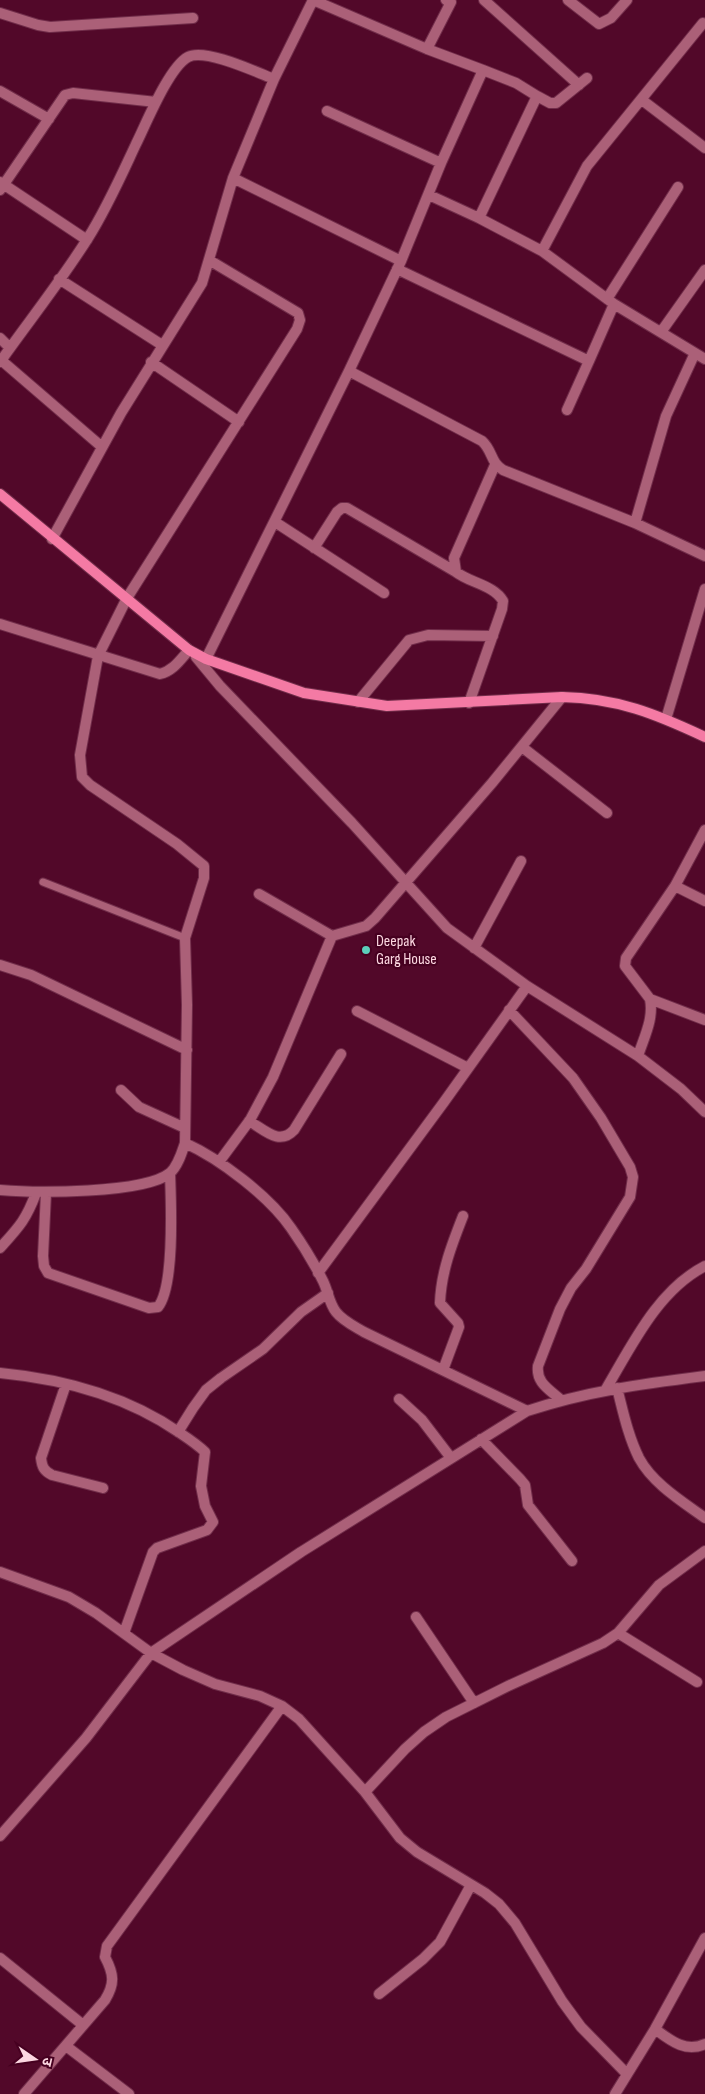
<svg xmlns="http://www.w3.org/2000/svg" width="705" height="2094" font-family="'Sofia Sans Condensed','Noto Sans Devanagari',sans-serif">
<rect width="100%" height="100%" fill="#520829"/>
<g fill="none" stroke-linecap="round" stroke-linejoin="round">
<g stroke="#712d4a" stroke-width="9">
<path id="service" d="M43 882 185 938"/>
</g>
<g stroke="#712d4a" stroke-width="12">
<path id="minor" d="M313 0 427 49
M484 0 579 85
M568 0 599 24 611 18 627 0
M0 13 38 25 50 27 193 18
M0 91 49 119
M537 96 550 103H556L587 78
M642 100 705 148
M327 111 441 163
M233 178 401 261
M0 182 87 240
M0 190 65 95 73 93 156 102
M429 195 479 218 542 251 614 304 705 359
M479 218 537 96 516 83 483 70
M542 251 587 166 703 23
M397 269 589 361 614 304
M59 279 162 345
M607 299 678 187
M661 332 705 270
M0 338 10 348
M1 360 102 447
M0 362C29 321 61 281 88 238 107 208 121 176 136 144 146 124 169 67 188 57 205 48 256 72 274 79
M151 362 239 422
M349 371 482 441C493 451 490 462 503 470L635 523 705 556
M567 410 589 361
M275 522 384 593
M635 523 666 416 695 353
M52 539 121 413 202 283 233 178 274 79 313 0
M314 548 337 512 342 508H347L456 572
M0 624 160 674C173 671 180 660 189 650
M196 657 220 686 352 823 447 928 527 986 638 1056 681 1089 705 1112
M206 659 349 371 401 261 441 163 483 70 427 49 451 2 446 0
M358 702 409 640 428 635 493 636
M469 703 502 609 503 601C494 585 470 583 456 572L454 558 495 465
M522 747 607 813
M675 886 705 901
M259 894 332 936
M474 948 521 861
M0 965 31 975 187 1050
M650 999 705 1020
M509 1010 573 1078 601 1118 630 1167 633 1177 630 1197 586 1269 571 1288 560 1309 538 1366C536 1383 549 1389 561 1400
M357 1011 468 1068
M638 1056C644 1037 654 1019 650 999L625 966 626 958 675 886 705 830
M121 1090 139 1107 185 1128
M249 1121C265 1130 279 1146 294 1130L341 1054
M185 1143C220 1159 269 1196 291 1228 303 1245 314 1263 323 1281 328 1291 329 1303 336 1312 343 1321 354 1326 364 1332L527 1411
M219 1162 250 1120 273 1077 332 936 366 926 375 918 492 783 562 697
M0 1190C34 1193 144 1194 170 1173 178 1166 182 1152 185 1143L187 1005 185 938 204 878V866L177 844 90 785 82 777 80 755 98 656 127 598 297 329 300 320 298 313 209 260
M46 1193 43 1256 44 1266 48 1273 149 1308 158 1307C175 1286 171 1202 170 1173
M0 1248C19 1227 26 1220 36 1193
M318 1273 444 1102 527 986
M443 1370 459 1327 458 1323 440 1303C441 1272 452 1244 463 1216
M0 1373C63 1379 128 1397 180 1433 189 1439 198 1445 205 1452L201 1486 205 1506 213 1522 207 1530 157 1548 153 1552 124 1633
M66 1384 41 1458C42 1467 44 1471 52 1475L103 1488
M617 1388C623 1411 628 1436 639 1458 653 1484 683 1502 705 1518
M606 1389C632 1345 658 1290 705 1266
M399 1399 422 1420 451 1458
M178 1432 193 1408 206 1390 221 1378 263 1349 301 1312 328 1293
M481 1439 520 1479 525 1485 528 1505 572 1561
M0 1572 69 1597 96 1613 151 1653 183 1670 215 1684 260 1696 282 1706 299 1719 365 1792 400 1838 417 1852 485 1893 499 1904 515 1923 562 2001 581 2027 626 2073
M416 1617 474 1703
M618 1633 697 1682
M365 1792 405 1749 424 1732 446 1717 508 1686 603 1643 618 1633 659 1585 705 1551
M0 1836 86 1738 151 1653 301 1552 527 1411C588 1391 642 1384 705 1376
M0 1958 83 2025
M379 1994 423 1959 440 1942 471 1885
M655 2029C670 2040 685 2053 705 2044
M66 2046 129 2094
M24 2094 105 2000C115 1984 114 1974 105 1957L107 1946 282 1706
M615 2094 655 2029 705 1938"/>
</g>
<g stroke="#712d4a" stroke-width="12">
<path id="tertiary" d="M666 719 705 589"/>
</g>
<g stroke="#712d4a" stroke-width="12">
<path id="secondary" d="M0 494 189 650 206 659 304 693 387 706 562 697C617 698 656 714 705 737"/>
</g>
<use href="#service" stroke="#ab6078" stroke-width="7"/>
<use href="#minor" stroke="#ab6078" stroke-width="10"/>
<use href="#tertiary" stroke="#ab6078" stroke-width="10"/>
<use href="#secondary" stroke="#f47aa4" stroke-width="10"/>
</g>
<circle fill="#5cceba" stroke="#460020" stroke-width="2" cx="366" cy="950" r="5"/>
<g text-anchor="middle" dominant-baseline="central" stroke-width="4.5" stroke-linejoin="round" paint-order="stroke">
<g font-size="16" fill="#fcd7e1" stroke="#460020" text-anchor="start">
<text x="376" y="941">Deepak<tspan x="376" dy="18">Garg House</tspan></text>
</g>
</g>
<g transform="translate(35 2059) rotate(103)" stroke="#460020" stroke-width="4" paint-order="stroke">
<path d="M0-4L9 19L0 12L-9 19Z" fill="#fcd7e1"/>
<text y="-8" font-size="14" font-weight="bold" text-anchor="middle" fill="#fcd7e1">उ</text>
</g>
</svg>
